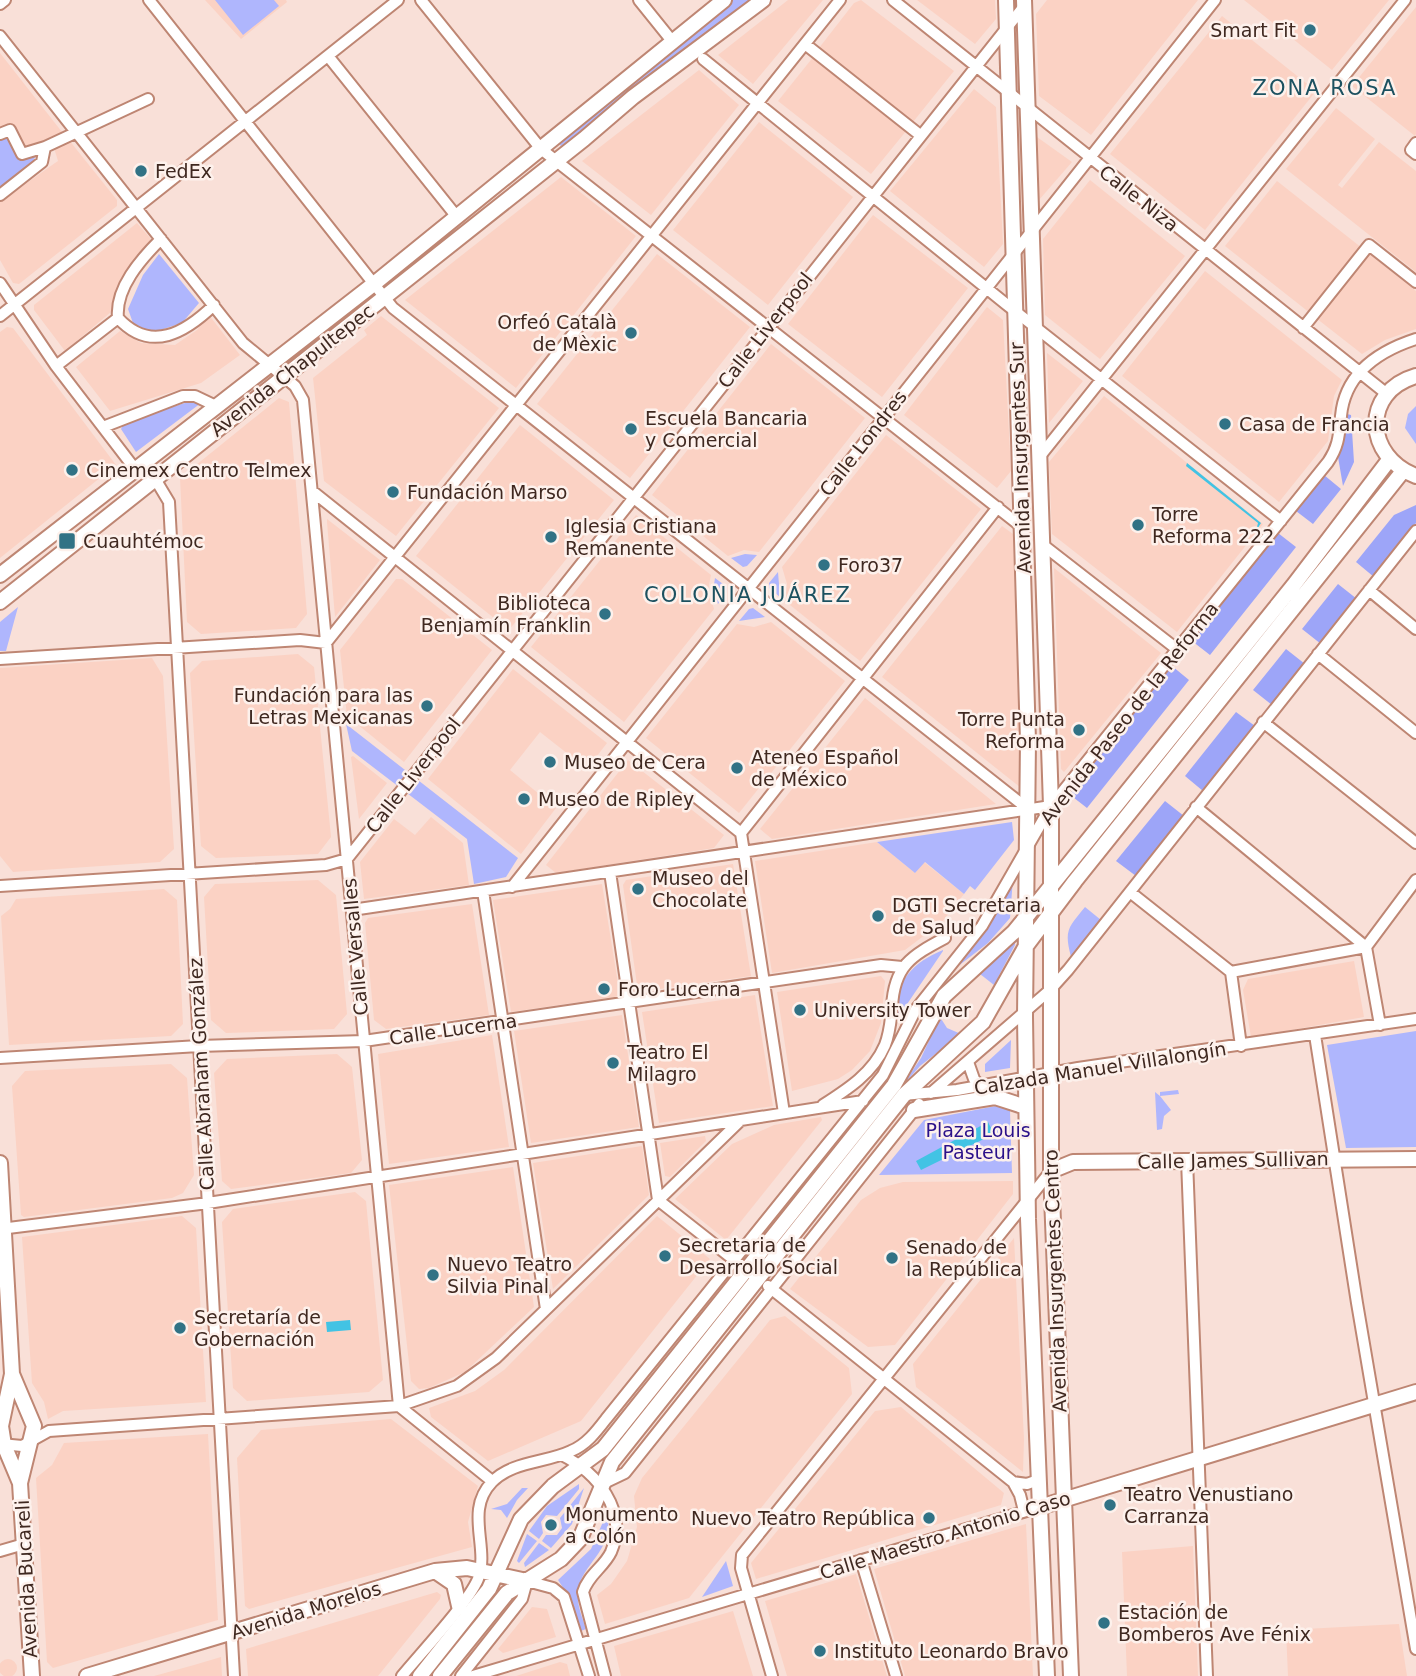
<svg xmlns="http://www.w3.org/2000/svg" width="1416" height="1676" font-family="'DejaVu Sans',sans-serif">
<rect width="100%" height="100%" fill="#f9e0d8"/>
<path fill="#fbd2c4" d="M205 0H286L287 2 241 39Z
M788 0H823L753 84 718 55Z
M861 0 954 71 913 122 819 48 854 3Z
M917 0H995L996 19 975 44Z
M1047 0H1198L1091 135 1039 96 1036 14Z
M1244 0H1389L1332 70Z
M1416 7V134L1415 136 1352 86Z
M1222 16 1316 91 1205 230 1110 154Z
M0 53 62 132 23 152 0 133Z
M814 56 907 130 871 174 778 101Z
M699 70 739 105 651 215 582 161Z
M974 89 996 107 1003 244 984 267 890 191Z
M1336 108 1375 139 1338 185 1342 188 1379 142 1416 171V272L1286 169Z
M759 122 853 197 768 305 673 230Z
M1037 137 1072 162 1039 200 1037 174Z
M69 140 117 200V206L19 284 13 283 0 260V202L55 163 58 161 54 148Z
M561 177 636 236 516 388 405 300Z
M1090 180 1185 256 1100 359 1045 315 1043 239Z
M1277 181 1362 248 1310 313 1225 246Z
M873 215 968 288 882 397 788 324Z
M137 223 151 239 124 275 111 312 65 351 34 310V305Z
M1368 253 1416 291V329L1385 340 1362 354 1316 318Z
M657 254 750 327 630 478 537 404Z
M1205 271 1342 380 1334 396 1328 441 1279 502 1122 376Z
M987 307 1003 320 1011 471 997 488 904 415Z
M209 315 240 355 201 383 110 411 76 367 120 331 141 343 175 345 197 330Z
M381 316 499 408 396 536 324 481 313 378 367 335 364 330Z
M7 327 13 328 116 465 0 558V332Z
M771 344 865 418 759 552 744 550 728 556 652 495Z
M1047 353 1083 381 1049 423 1048 385Z
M1104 396 1263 524 1177 632 1052 534 1049 462Z
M279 398 289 402 307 614 296 628 201 634 187 622 180 478Z
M520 425 614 500 509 630 416 556Z
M886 435 981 509 860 661 785 601 787 584 782 567Z
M636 515 711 575 708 590 714 609 624 722 531 647Z
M327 519 380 560 335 617 327 522Z
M1002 526 1013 534 1021 788 882 677Z
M1054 568 1161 653 1064 772 1061 769Z
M396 579H402L492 650 404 762 347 716 340 650Z
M771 622 845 681 739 813 646 738 737 624 754 627Z
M298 654 314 667 331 837 318 854 216 858 201 846 190 673 202 661Z
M152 658 163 676 174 849 160 862 13 872 0 856V668Z
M513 669 607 743 587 769 540 732 510 770 556 808 521 854 428 779Z
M865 698 996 804 772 839 760 829Z
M353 756 387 783 359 819 351 757Z
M628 760 724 835 714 848 556 873 546 865Z
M431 817 463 843 469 885 364 899 360 862 394 819 415 835Z
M877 842 915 873 924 862 964 894 942 922 905 950 772 973 755 861Z
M733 864 751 976 638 992 623 885 626 880Z
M318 880 336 895 347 1014 334 1029 226 1033 211 1020 204 897 215 884Z
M602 884 620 996 511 1012 493 900Z
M164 889 177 900 183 1024 171 1036 9 1045 1 916 10 909 16 899Z
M472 904 489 1015 386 1029 374 1020 365 923 368 918Z
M1354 961 1364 1017 1251 1037 1243 990 1248 979Z
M881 976 885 981 881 1023 870 1051 852 1070 838 1079 792 1091 777 992Z
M755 995 773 1106 659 1123 642 1012Z
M622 1015 639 1127 531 1143 514 1031Z
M492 1035 509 1147 389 1164 378 1054Z
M337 1054 352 1067 362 1160 351 1173 231 1189 222 1181 214 1073 227 1059Z
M171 1064 187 1078 194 1175 183 1193 172 1198 24 1217 21 1215 12 1086 25 1071Z
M821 1117 822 1120 726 1240 675 1199 732 1144 774 1125Z
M705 1136 706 1141 670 1177 665 1176 660 1143Z
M642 1146 649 1195 553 1289 533 1163Z
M513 1167 534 1307 465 1372 429 1388 419 1389 411 1381 389 1185Z
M1013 1181V1194L895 1345 868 1347 790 1289 861 1200 880 1188 903 1182Z
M355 1192 366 1201 383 1380 369 1392 247 1401 233 1388 222 1222 233 1209Z
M182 1216 196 1228 206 1402 63 1411 48 1419 44 1402 32 1383 22 1237Z
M657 1216 710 1259 581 1421 488 1461 431 1417 429 1408 475 1391 504 1370Z
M1014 1238 1024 1439 1023 1472 916 1387 913 1364Z
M785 1316 849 1368 852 1394 689 1598 605 1624 597 1595 611 1584 627 1561 637 1527 634 1496 642 1478 770 1320Z
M901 1407 1004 1493 1001 1505 756 1579 751 1563 875 1411Z
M391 1419 478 1486 468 1522 472 1547 249 1609 245 1606 237 1458 261 1430Z
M208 1434 218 1620 53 1668 47 1662 36 1478 52 1465 64 1443Z
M1026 1524 1033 1676H905L874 1569Z
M1193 1546 1198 1676H1127L1122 1552Z
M856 1574 887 1676H787L765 1601Z
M437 1592 441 1595 440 1599 378 1676H248L246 1649Z
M532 1607 547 1609 556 1637 503 1653 498 1649Z
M733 1611 753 1676H621L614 1646Z
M1399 1624 1407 1676H1288L1286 1630Z
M221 1657 222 1676H154L194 1665Z
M-1 1668a9 9 0 1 1 18 0a9 9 0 1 1-18 0Z
M560 1662 567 1664 570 1676H516Z"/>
<path fill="#afb6fd" d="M215 0H274L279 6 243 35Z
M732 0H754L561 146 559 144Z
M8 132 21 157 36 156 29 167 0 189V136Z
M159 254 199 303 182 323 151 333 133 323 128 309 143 275Z
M188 402 201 403 136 452 121 429 125 422Z
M1416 406V444L1405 428 1408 414Z
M745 554 757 555 747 566 743 567 731 558Z
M778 572 780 597 769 588V583Z
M715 578 727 587V592L718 604 713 591Z
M18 607 6 651H0V622Z
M753 608 765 617 739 621 749 609Z
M1216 691 1076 871 1074 870Z
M346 724 518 858 506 877 474 884 467 839 352 751Z
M1012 822 1014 840 975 890 970 886 964 894 925 862 915 873 877 842Z
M1013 878 1010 918 988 943 957 967 995 915Z
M1085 907 1101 920 1071 957C1064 930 1068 928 1085 907Z
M1015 942V945L994 985 980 974Z
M943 950V951L897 1019C894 983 910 964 943 950Z
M940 1017 947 1028 961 1034 920 1066 900 1089 921 1058Z
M1416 1031V1147L1346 1148 1327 1045Z
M1011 1040 1010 1068 985 1072V1064Z
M1178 1090 1179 1094 1160 1096 1171 1110 1164 1116 1162 1129 1157 1130 1155 1092 1160 1096V1092Z
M1001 1105 1010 1111 1012 1173 879 1175 924 1120Z
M740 1288 742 1289 610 1454 608 1453Z
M579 1484V1489L557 1516 546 1515 541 1522 543 1533 539 1539 529 1531 547 1506Z
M522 1488H528L517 1500 507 1518 501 1510 491 1509 507 1504Z
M584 1488 572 1524 551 1548 542 1541 546 1535H557L562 1528 560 1518Z
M607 1513C616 1554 576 1564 578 1598 578 1608 583 1619 586 1629L581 1631 572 1601 558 1580 591 1549Z
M527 1534 537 1541 519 1563 517 1561Z
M539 1543 549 1550 525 1567 524 1563Z
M726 1561 733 1586 702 1597Z"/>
<path fill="#9da5f8" d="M1347 414 1351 415 1354 462 1343 486 1338 457Z
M1324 475 1341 489 1313 524 1296 511Z
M1416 505V523L1374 577 1356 562 1394 515Z
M1278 533 1296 547 1210 655 1192 641Z
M1338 584 1357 599 1321 644 1302 629Z
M1286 649 1305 664 1272 705 1253 690Z
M1172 666 1189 680 1087 808 1069 794Z
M1236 712 1255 726 1203 791 1185 776Z
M1165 801 1184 816 1136 876 1116 861Z"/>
<path fill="#42c3e4" d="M1187 463 1261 523 1256 531 1258 523 1186 466Z
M988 1122 994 1134 921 1170 916 1161Z
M350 1320 351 1330 327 1332 326 1322Z"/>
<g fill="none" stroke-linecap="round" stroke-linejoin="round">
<g stroke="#be8673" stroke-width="14">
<path id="minor" d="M149 0 393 308 1028 809
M421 0 541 149 1022 527
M639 0 668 36
M893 0 1387 394
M0 4 5 0
M0 36 243 343 295 386 303 400 399 1406 492 1481
M805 44 920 135
M328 56 457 217
M703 59 1006 304 1281 521
M0 134 10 130 22 154 45 147 42 162 0 195
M1416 143 1411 150 1416 154
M45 147 148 99
M161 239C141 259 115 288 118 318 151 354 186 332 214 305
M0 283 56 366 135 469
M0 316 398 0
M1303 328 1369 245 1416 282
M56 366 118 318
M103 427 183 396H195L216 406
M1041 455 1405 0
M154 477 169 502 234 1676
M312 491 741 833
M1043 545 1178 650
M1369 590 1416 629
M1318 654 1416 733
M0 659 300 640 326 643 840 0
M1263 722 1416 843
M1196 807 1366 947
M741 833 998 507
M741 833 784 1113
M610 872 658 1200 752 1274
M0 886 326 865 347 859 1025 5
M512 887 1215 0
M483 891 546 1309
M1130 892 1231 972
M352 910 1051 806
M1231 972 1366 947
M1231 972 1241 1046
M1380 1025 1366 947 1416 880
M1315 1035 1357 1303 1416 1649
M0 1058 199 1046 364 1041 881 965 902 967
M968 1062 974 1079 981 1087
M931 1093 1050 990 1068 970 1416 531
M903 1095 957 1090 1078 1068 1416 1019
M823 1105C848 1089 873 1073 885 1045 890 1032 891 1020 892 1007 894 966 911 956 945 938
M1187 1160 1207 1676
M0 1229 208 1203 863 1101
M768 1286 1013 1482 1027 1484 1038 1480
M1 1444 22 1446 49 1431 399 1406 457 1386 496 1358 741 1120
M562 1455C596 1472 629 1510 611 1552 604 1567 588 1575 583 1592L605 1676
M1013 1482 1020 1495 1024 1511
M602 1484 625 1473 919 1104
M0 1551 24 1544
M861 1560 896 1676
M402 1676C420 1654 468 1603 478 1579 490 1547 464 1511 492 1482 512 1461 546 1463 571 1451 586 1445 596 1432 606 1419L883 1075 916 1009 982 926 1051 806 1328 462C1339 446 1339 434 1341 416 1345 373 1379 351 1416 339
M461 1676 522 1599 527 1581 553 1588 564 1597 589 1676
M473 1676 1040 1507
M772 1676 741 1568 742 1555 1051 1171"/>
</g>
<g stroke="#be8673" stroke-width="18">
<path id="major" d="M1006 0 1028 741 1025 1017 1028 1219 1047 1676
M1024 0 1051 806V1171L1071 1676
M1416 376C1361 392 1365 457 1416 476
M0 575 375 283 724 0
M0 602 584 139 633 97 763 0
M914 1110 995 1097 1026 1107
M0 1163 12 1374 1 1426 4 1445 20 1483
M1051 1171 1073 1162 1416 1159
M12 1374 34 1426 20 1483 32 1676
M1040 1507 1416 1392
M435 1571 454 1584 459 1606
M87 1676 435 1571 467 1568 527 1581
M420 1676 489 1589 521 1519 553 1486 603 1449 894 1085 944 996 1014 932 1293 586 1389 460
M440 1676 507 1593 561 1559 580 1539 612 1462 904 1095 983 1022 1026 946 1075 881 1403 471"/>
</g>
<use href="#minor" stroke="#fff" stroke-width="10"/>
<use href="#major" stroke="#fff" stroke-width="14"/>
</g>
<g fill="#317285" stroke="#fdf1ec" stroke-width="2.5">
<circle cx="1310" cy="30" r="7"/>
<circle cx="141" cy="171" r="7"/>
<circle cx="631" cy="333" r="7"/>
<circle cx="1225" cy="424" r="7"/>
<circle cx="631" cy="429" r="7"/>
<circle cx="72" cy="470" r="7"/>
<circle cx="393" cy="492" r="7"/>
<circle cx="1138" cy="525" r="7"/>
<circle cx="551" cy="537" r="7"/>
<rect x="58" y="532" width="18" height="18" rx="3.5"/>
<circle cx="824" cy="565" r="7"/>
<circle cx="605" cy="614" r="7"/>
<circle cx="427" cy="706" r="7"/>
<circle cx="1079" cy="730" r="7"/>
<circle cx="550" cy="762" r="7"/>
<circle cx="737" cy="768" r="7"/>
<circle cx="524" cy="799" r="7"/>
<circle cx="638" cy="889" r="7"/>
<circle cx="878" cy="916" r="7"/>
<circle cx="604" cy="989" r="7"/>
<circle cx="800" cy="1010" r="7"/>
<circle cx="613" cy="1063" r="7"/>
<circle cx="665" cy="1256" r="7"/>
<circle cx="892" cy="1258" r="7"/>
<circle cx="433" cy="1275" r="7"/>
<circle cx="180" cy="1328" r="7"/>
<circle cx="1110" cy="1505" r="7"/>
<circle cx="929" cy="1518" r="7"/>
<circle cx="551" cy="1525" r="7"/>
<circle cx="1104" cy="1623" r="7"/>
<circle cx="820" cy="1651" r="7"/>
</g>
<g text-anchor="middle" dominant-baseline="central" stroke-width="5" stroke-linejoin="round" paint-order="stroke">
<g font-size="19" fill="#3f2820" stroke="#fdf1ec" text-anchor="start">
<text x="1296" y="30" text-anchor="end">Smart Fit</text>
<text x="155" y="171">FedEx</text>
<text x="617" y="322" text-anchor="end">Orfeó Català<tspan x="617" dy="22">de Mèxic</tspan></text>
<text x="645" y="418">Escuela Bancaria<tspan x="645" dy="22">y Comercial</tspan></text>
<text x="1239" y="424">Casa de Francia</text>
<text x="86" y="470">Cinemex Centro Telmex</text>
<text x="407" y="492">Fundación Marso</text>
<text x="1152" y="514">Torre<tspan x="1152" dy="22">Reforma 222</tspan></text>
<text x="565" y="526">Iglesia Cristiana<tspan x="565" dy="22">Remanente</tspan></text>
<text x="83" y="541">Cuauhtémoc</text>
<text x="838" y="565">Foro37</text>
<text x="591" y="603" text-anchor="end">Biblioteca<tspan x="591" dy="22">Benjamín Franklin</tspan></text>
<text x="413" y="695" text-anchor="end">Fundación para las<tspan x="413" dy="22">Letras Mexicanas</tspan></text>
<text x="1065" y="719" text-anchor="end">Torre Punta<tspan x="1065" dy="22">Reforma</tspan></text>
<text x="751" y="757">Ateneo Español<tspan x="751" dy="22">de México</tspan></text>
<text x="564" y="762">Museo de Cera</text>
<text x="538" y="799">Museo de Ripley</text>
<text x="652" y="878">Museo del<tspan x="652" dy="22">Chocolate</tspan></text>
<text x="892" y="905">DGTI Secretaria<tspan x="892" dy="22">de Salud</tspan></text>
<text x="618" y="989">Foro Lucerna</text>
<text x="814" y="1010">University Tower</text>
<text x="627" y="1052">Teatro El<tspan x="627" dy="22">Milagro</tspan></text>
<text x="679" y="1245">Secretaria de<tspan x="679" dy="22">Desarrollo Social</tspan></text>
<text x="906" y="1247">Senado de<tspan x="906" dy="22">la República</tspan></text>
<text x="447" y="1264">Nuevo Teatro<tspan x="447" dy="22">Silvia Pinal</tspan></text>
<text x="194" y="1317">Secretaría de<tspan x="194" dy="22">Gobernación</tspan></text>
<text x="1124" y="1494">Teatro Venustiano<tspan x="1124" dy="22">Carranza</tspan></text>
<text x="565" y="1514">Monumento<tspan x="565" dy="22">a Colón</tspan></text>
<text x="915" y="1518" text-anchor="end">Nuevo Teatro República</text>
<text x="1118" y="1612">Estación de<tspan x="1118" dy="22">Bomberos Ave Fénix</tspan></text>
<text x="834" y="1651">Instituto Leonardo Bravo</text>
</g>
<g font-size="19" fill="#3f2820" stroke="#fdf1ec">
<text transform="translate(1139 198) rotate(38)">Calle Niza</text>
<text transform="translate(765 330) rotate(-52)">Calle Liverpool</text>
<text transform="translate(292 370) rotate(-38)">Avenida Chapultepec</text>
<text transform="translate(863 443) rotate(-52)">Calle Londres</text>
<text transform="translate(1020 458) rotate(-92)">Avenida Insurgentes Sur</text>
<text transform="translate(1129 713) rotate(-52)">Avenida Paseo de la Reforma</text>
<text transform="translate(413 775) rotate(-52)">Calle Liverpool</text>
<text transform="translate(355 947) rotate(-95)">Calle Versalles</text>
<text transform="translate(453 1029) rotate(-8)">Calle Lucerna</text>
<text transform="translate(1100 1068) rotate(-9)">Calzada Manuel Villalongín</text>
<text transform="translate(201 1074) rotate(-93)">Calle Abraham González</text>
<text transform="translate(1233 1160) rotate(-1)">Calle James Sullivan</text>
<text transform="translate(1055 1281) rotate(-92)">Avenida Insurgentes Centro</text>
<text transform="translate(945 1535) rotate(-17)">Calle Maestro Antonio Caso</text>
<text transform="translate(26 1579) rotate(-93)">Avenida Bucareli</text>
<text transform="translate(306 1610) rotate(-17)">Avenida Morelos</text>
</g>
<g font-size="19" fill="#2b118a" stroke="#fdf1ec">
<text x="978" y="1130">Plaza Louis<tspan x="978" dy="22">Pasteur</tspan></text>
</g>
<g font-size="21" letter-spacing="2" fill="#1c5160" stroke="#fdf1ec">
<text x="1325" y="88">ZONA ROSA</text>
<text x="748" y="595">COLONIA JUÁREZ</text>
</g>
</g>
</svg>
